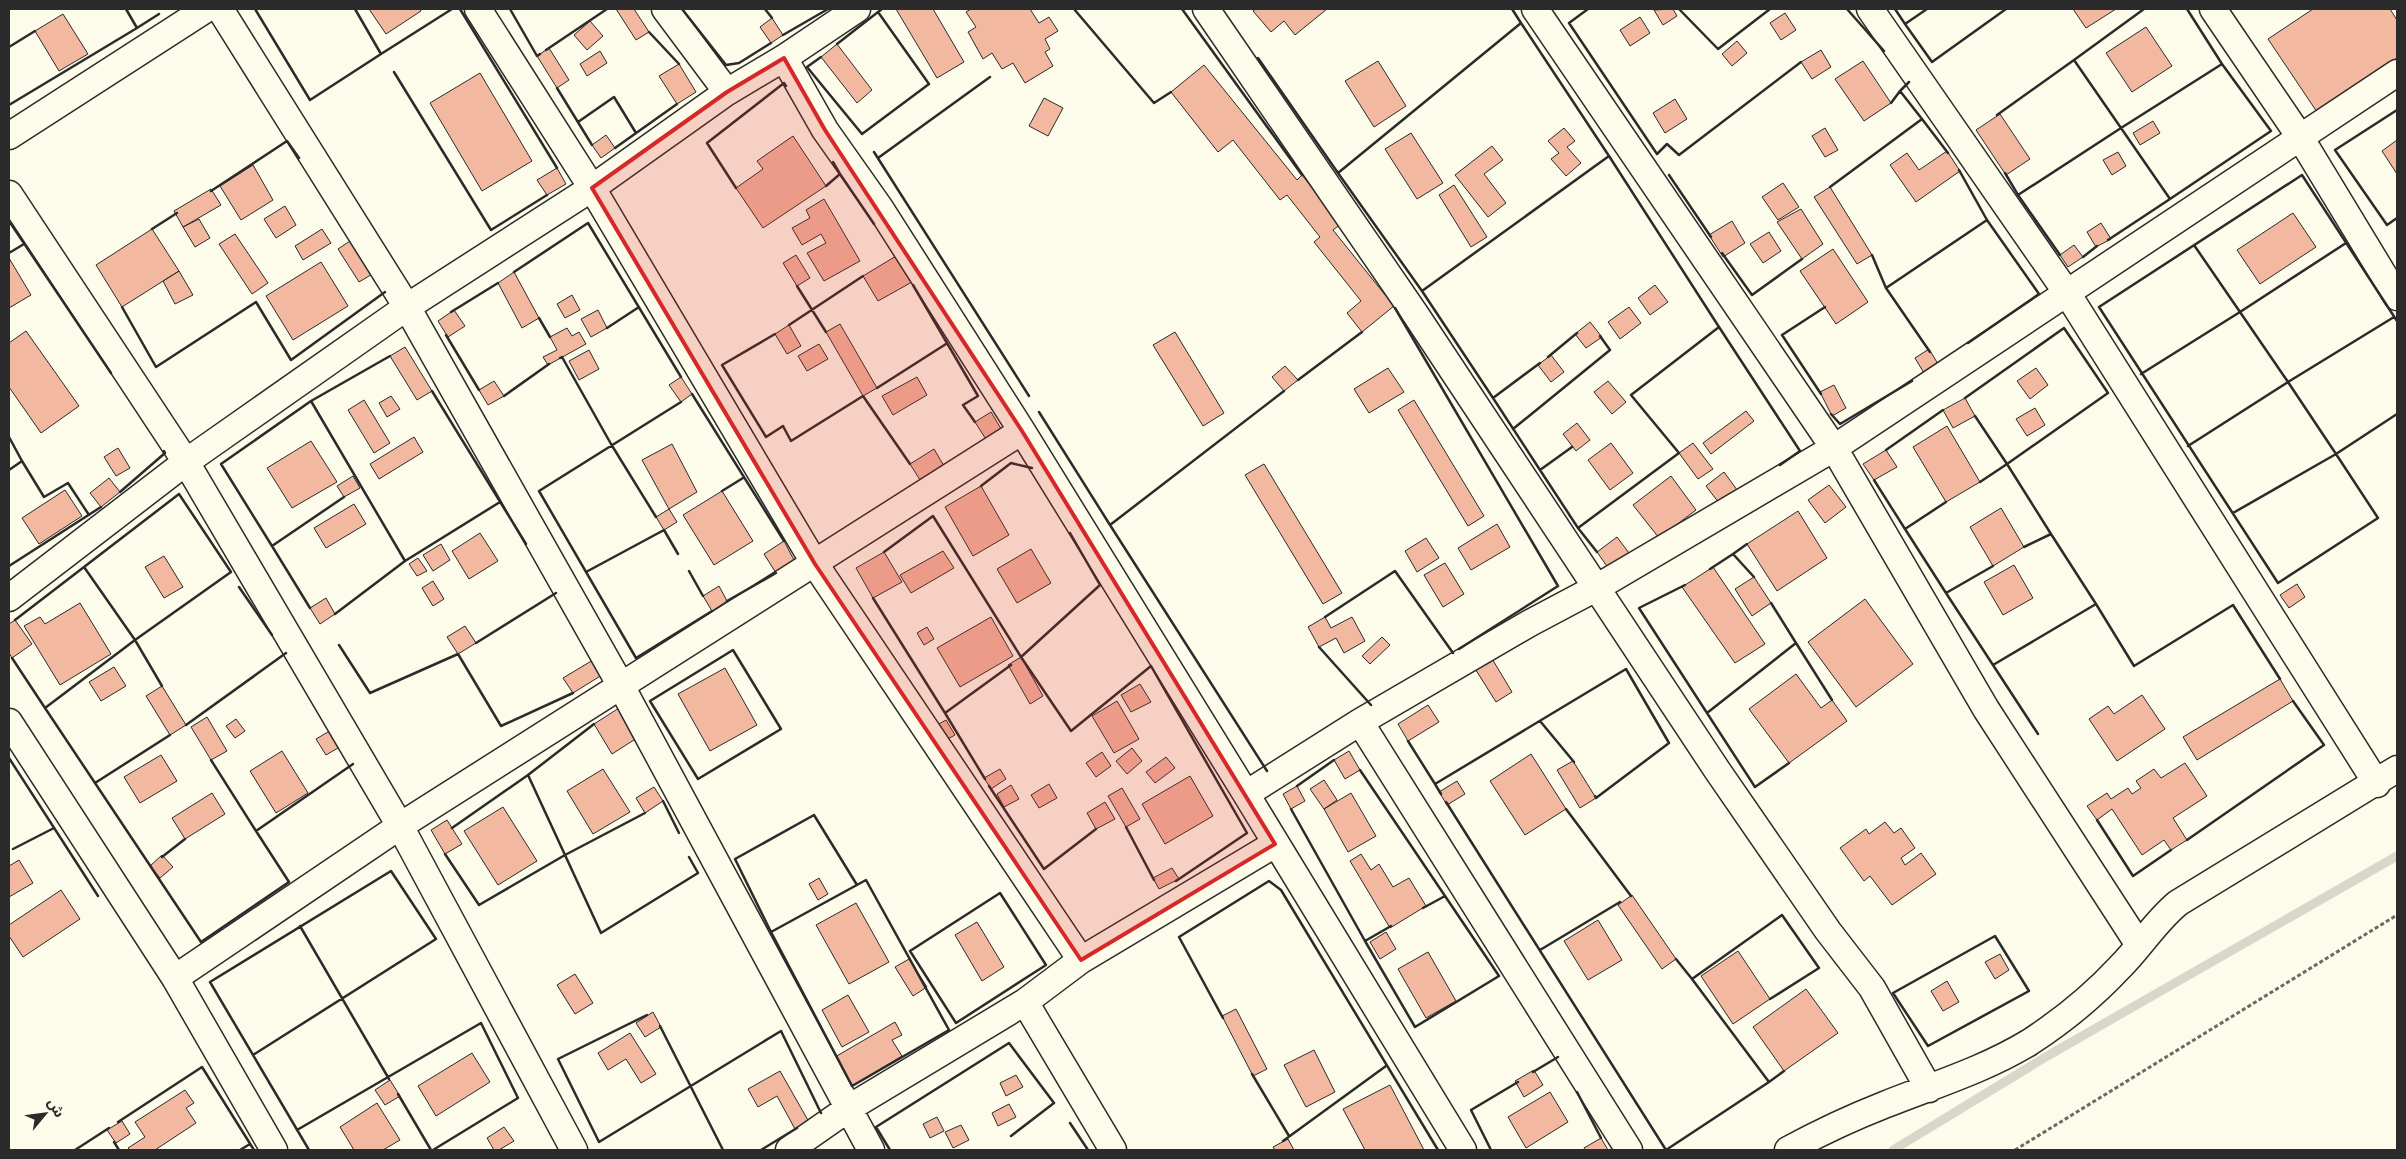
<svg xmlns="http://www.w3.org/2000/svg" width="2406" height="1159" font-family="Jost,'Noto Sans Arabic',sans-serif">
<rect width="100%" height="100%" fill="#fdfbea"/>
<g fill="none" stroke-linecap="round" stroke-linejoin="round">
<path stroke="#d8d7c9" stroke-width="9" d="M1893 1150 2049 1055 2397 856"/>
</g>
<path fill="#f2b8a0" stroke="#2b2b2b" d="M369 9H420L421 11 386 34Z
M616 9H634L649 32 636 40Z
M896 9H933L964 62 937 78Z
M971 9H1030L1039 23 1049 17 1058 31 1045 39 1050 49 1045 52 1053 66 1025 83 1013 63 1002 69 992 53 983 59 968 32 976 27 966 12Z
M1256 9H1327L1295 35 1284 21 1271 32 1253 11Z
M1673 9 1677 16 1663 25 1654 10Z
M2073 9H2116L2086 28Z
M2313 9H2390L2397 20V58L2317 112 2268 39Z
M1785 13 1796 30 1781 40 1770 23Z
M63 14 88 54 59 71 35 31Z
M1640 17 1650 33 1630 46 1620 30Z
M772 18 783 35 771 43 760 27Z
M590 21 603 36 587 50 574 35Z
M2146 27 2172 66 2132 92 2106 53Z
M1737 41 1747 53 1732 66 1722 54Z
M837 44 872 90 857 103 821 57Z
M549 48 569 80 557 88 537 56Z
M1821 50 1831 67 1812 79 1801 62Z
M600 51 607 63 587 76 580 64Z
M1378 61 1406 106 1374 127 1345 81Z
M1863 61 1891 103 1864 121 1835 79Z
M679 64 696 92 677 104 659 76Z
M1204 65 1297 180 1302 175 1341 224 1333 230 1394 306 1362 332 1347 313 1361 301 1314 242 1320 237 1287 195 1280 200 1233 140 1218 152 1171 92Z
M480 73 532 161 482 191 430 103Z
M1044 98 1063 108 1048 136 1029 126Z
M1675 99 1687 119 1665 133 1653 113Z
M2000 114 2030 159 2006 175 1976 130Z
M2153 121 2160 133 2140 145 2133 133Z
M1564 128 1575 141 1567 147 1581 163 1566 176 1551 159 1559 153 1548 141Z
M1825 128 1838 150 1825 157 1812 136Z
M1411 133 1443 183 1417 199 1385 149Z
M606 135 615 148 601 158 592 145Z
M793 136 826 186 763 228 736 188 763 169 757 161Z
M2397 140V174L2382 151Z
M1492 146 1503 160 1484 174 1506 203 1488 217 1455 175Z
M1947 151 1960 171 1916 202 1890 165 1907 153 1919 170Z
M2118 152 2126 166 2112 175 2103 160Z
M253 165 273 200 241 220 220 186Z
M557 168 566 184 547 195 537 180Z
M1783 183 1799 207 1778 220 1762 197Z
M1454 185 1487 237 1471 247 1439 195Z
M1830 187 1872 255 1857 264 1814 197Z
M211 189 221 205 183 227 174 211Z
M824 199 860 261 824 281 807 253 826 243 821 234 802 245 792 228 810 218 806 210Z
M285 206 296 225 276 238 264 219Z
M1801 209 1823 244 1802 259 1777 222Z
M2293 213 2316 247 2260 284 2237 250Z
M199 219 210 238 195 247 183 227Z
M1732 221 1745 243 1723 257 1709 235Z
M2101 223 2111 239 2096 247 2087 232Z
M152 229 179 271 122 307 96 265Z
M322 229 331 243 303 260 295 246Z
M1769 232 1781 251 1763 263 1750 244Z
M235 234 268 283 252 294 219 244Z
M353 239 374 273 359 282 338 249Z
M2074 245 2083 257 2068 267 2060 255Z
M1833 249 1868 302 1836 324 1800 271Z
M796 255 810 278 797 286 783 263Z
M896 256 912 282 878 301 863 276Z
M9 258 31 295 9 308Z
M321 262 348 306 293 340 266 296Z
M179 271 193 295 175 304 163 281Z
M514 272 539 318 522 328 498 283Z
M1655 285 1668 302 1650 315 1638 298Z
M572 295 580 310 565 318 557 304Z
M1629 307 1641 323 1620 339 1608 322Z
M454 310 465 326 448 337 438 321Z
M598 310 607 328 591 337 581 319Z
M1590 322 1602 337 1586 348 1575 334Z
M840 324 877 388 863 396 826 332Z
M789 325 801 346 787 354 775 334Z
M567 328 572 336 579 332 586 344 548 365 543 357 557 350 550 337Z
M26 331 79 406 41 433 9 387V343Z
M1175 332 1224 413 1203 426 1153 345Z
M819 344 828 359 807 371 798 356Z
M405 347 432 391 417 400 390 356Z
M1929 349 1938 364 1924 373 1915 358Z
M589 350 599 369 579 380 569 361Z
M1551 355 1564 372 1551 382 1538 365Z
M1285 366 1298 380 1284 391 1272 377Z
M1388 368 1404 392 1369 413 1354 389Z
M2036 368 2048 385 2030 399 2017 381Z
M681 377 692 394 681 402 669 385Z
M917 377 927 395 893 415 882 396Z
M494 381 504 396 488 405 479 390Z
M1608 381 1626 402 1612 414 1594 392Z
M1834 385 1846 408 1832 416 1820 392Z
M391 396 400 409 387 417 379 403Z
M1965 398 1975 416 1953 428 1943 410Z
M364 400 390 443 374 453 348 410Z
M1414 400 1484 516 1468 526 1398 410Z
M2035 408 2045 425 2027 436 2016 419Z
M1746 411 1754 421 1711 454 1703 443Z
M991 412 1003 432 987 441 975 422Z
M1577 423 1590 440 1576 451 1563 434Z
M1947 426 1980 482 1946 502 1913 447Z
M414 437 423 452 379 479 370 464Z
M311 441 337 482 292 508 267 468Z
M1611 443 1633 473 1610 490 1588 460Z
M1693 443 1713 469 1698 479 1679 453Z
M672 444 697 492 669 509 642 460Z
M118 448 130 468 116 476 104 457Z
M934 449 944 466 920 480 910 464Z
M1886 450 1897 467 1874 480 1863 464Z
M1264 464 1342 593 1323 604 1245 475Z
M1724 472 1740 494 1722 507 1706 486Z
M353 476 360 488 344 497 337 486Z
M1671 476 1696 510 1659 538 1633 505Z
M109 478 120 492 101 507 90 493Z
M1829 485 1846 507 1825 523 1808 500Z
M981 486 1009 535 973 556 945 507Z
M65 490 82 516 39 544 22 518Z
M722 491 753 541 714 565 683 515Z
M354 504 366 524 326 548 314 528Z
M2001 508 2024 547 1993 566 1970 527Z
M669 509 677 522 664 530 656 517Z
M1798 511 1827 558 1777 591 1747 544Z
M1497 524 1510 547 1471 570 1458 548Z
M480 533 498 561 469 579 452 551Z
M1617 537 1629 553 1609 569 1597 552Z
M1426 538 1439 558 1417 572 1405 551Z
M784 541 794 560 776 573 764 554Z
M441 544 450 560 433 571 423 555Z
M1031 549 1051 583 1017 603 997 569Z
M943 551 954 568 911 593 900 575Z
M884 552 902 582 873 598 856 568Z
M164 556 183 587 164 598 145 567Z
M418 558 427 571 417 576 409 564Z
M1445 563 1464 594 1443 607 1424 575Z
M2014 565 2033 598 2003 615 1984 582Z
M1713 567 1765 644 1735 663 1682 587Z
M1754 577 1771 603 1752 616 1735 589Z
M433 581 444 599 433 606 422 588Z
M2297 584 2305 597 2289 608 2280 595Z
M719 586 727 601 712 611 703 596Z
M326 598 335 614 320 624 310 608Z
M1865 599 1913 664 1856 707 1808 642Z
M80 603 111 654 60 685 24 626 40 617 45 624Z
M991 617 1013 656 960 687 937 648Z
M1325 617 1331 628 1352 617 1365 641 1344 653 1336 638 1319 647 1308 627Z
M15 620 32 644 12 658 9 653V624Z
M465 626 476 643 458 654 447 637Z
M927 627 934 639 924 645 917 633Z
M1382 637 1390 645 1370 664 1362 656Z
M1021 657 1043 696 1030 704 1008 665Z
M1491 657 1512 692 1496 702 1474 667Z
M593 660 602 675 573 693 563 678Z
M114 667 126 686 101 701 89 682Z
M725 668 757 725 710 751 678 694Z
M1796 674 1821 708 1832 700 1847 721 1789 763 1749 709Z
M2280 679 2293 701 2197 760 2183 737Z
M1140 684 1151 702 1131 712 1121 695Z
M162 686 186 725 170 735 146 696Z
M2142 695 2165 729 2117 761 2089 719 2108 706 2114 714Z
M1117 701 1139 739 1114 753 1092 716Z
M1428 705 1439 722 1408 741 1398 724Z
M619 708 637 738 612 754 594 724Z
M207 717 227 751 211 760 191 727Z
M236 719 245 731 235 738 226 726Z
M946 720 955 735 935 746 926 731Z
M333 729 343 745 326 755 316 739Z
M1132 748 1142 761 1127 774 1116 761Z
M282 751 308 793 276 813 250 771Z
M1349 751 1360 770 1345 779 1334 760Z
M1102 752 1111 766 1096 777 1086 763Z
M1531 754 1566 809 1525 835 1490 781Z
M161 755 177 781 140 803 124 777Z
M1166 757 1175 768 1155 783 1146 772Z
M1573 761 1596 798 1580 808 1557 770Z
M2185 763 2207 796 2173 818 2187 840 2171 850 2164 840 2142 855 2112 809 2097 820 2087 806 2107 793 2111 799 2128 788 2132 794 2141 788 2136 781 2154 769 2161 778Z
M603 769 630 812 593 834 567 791Z
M1000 769 1006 779 991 789 984 778Z
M1190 776 1213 816 1165 844 1142 804Z
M1324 780 1337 800 1324 809 1310 789Z
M1457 781 1465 794 1447 805 1439 792Z
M1049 784 1057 798 1039 808 1031 795Z
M1011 785 1019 799 1004 807 997 794Z
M1297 786 1305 801 1291 809 1283 794Z
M654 787 663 801 645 813 636 798Z
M1122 788 1140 819 1126 827 1108 796Z
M212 793 225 814 185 839 172 818Z
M1351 793 1376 836 1348 852 1324 809Z
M1105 802 1115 819 1096 829 1087 813Z
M503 807 537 861 498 885 464 831Z
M447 820 462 844 445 854 431 830Z
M1885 822 1894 833 1901 828 1915 848 1901 858 1905 865 1921 853 1936 874 1892 905 1870 876 1864 881 1840 848 1866 829 1869 834Z
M1361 854 1371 870 1379 864 1393 887 1409 878 1426 906 1390 928 1350 861Z
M162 855 173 867 160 878 150 866Z
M19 860 33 883 9 897V866Z
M1172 868 1179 879 1159 889 1153 878Z
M819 878 828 894 818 900 809 884Z
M61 890 80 919 23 957 9 936V925Z
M1632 895 1676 959 1662 969 1618 905Z
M856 903 889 962 849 984 816 925Z
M1598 920 1622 960 1588 980 1564 941Z
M977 922 1004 967 982 981 955 935Z
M1386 932 1396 949 1380 959 1370 942Z
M1738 951 1770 999 1733 1024 1701 976Z
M1428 952 1456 1001 1426 1018 1398 969Z
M2000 954 2009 970 1995 979 1985 962Z
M909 959 927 987 913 996 895 967Z
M575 974 593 1003 575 1014 557 985Z
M1947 981 1959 1002 1943 1011 1931 991Z
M1806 989 1838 1033 1784 1071 1753 1027Z
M848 995 869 1032 842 1047 822 1010Z
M1236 1009 1267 1069 1253 1076 1222 1016Z
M653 1012 661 1027 645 1037 636 1023Z
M895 1022 902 1035 892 1040 902 1056 852 1086 835 1057Z
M630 1033 656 1074 641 1083 626 1059 608 1070 598 1053Z
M1314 1050 1335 1092 1306 1107 1284 1065Z
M472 1053 490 1082 436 1116 418 1086Z
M1534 1070 1543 1085 1524 1097 1515 1081Z
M780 1071 809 1122 795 1129 777 1096 758 1107 748 1089Z
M1016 1075 1023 1087 1006 1096 1000 1083Z
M390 1080 400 1096 385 1105 375 1090Z
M1390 1085 1424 1150H1365L1343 1109Z
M185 1090 194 1103 186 1108 196 1123 155 1150H130L128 1148 145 1137 135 1122Z
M1550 1092 1568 1122 1526 1148 1508 1117Z
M377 1103 400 1140 383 1150H354L340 1127Z
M1009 1104 1016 1117 998 1126 992 1113Z
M937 1117 944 1131 930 1138 923 1124Z
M122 1121 130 1134 116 1143 107 1130Z
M961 1125 969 1140 953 1148 945 1132Z
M504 1127 514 1141 499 1150H494L487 1138Z
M1601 1138 1608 1150H1585L1584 1148Z
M1288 1139 1294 1150H1275L1273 1147Z"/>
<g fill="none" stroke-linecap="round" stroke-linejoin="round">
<g stroke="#2b2b2b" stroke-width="29">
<path id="street" d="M220 9 407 307 620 684 871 1150
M478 9 592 188 815 564 1081 960
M665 9 727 92
M1206 9 1416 315 1717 770 1828 931 1872 988 1929 1089
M1535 9 1834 448 1986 709 2139 945
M1870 9 2067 293 2377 784
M2213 9 2300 137 2397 297
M784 58 825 130 880 208 1022 431 1246 794 1463 1150
M9 136 206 9
M9 194 186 462 400 826 574 1150
M9 598 186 462 407 307 592 188 727 92 784 58 857 9
M9 722 175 978 274 1150
M1360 722 1629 1150
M1246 794 1360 722 1530 623 1596 588 1834 448 2397 73
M175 978 400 826 1022 431
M1025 1002 1113 1150
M789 1150 849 1108 1025 1002 1081 960 1275 844
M1788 1150C1819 1133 1851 1118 1884 1105 1934 1085 1984 1070 2030 1042 2062 1021 2094 995 2120 967 2141 946 2155 922 2178 903L2397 769"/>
</g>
<path stroke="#6a6964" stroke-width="3" stroke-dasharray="4 2.5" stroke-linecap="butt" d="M2015 1150 2397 915"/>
<use href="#street" stroke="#fdfbea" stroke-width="26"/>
<path stroke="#2b2b2b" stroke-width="2.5" d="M255 9 310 100 381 54 355 9
M460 9 557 168
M510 9 537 56 540 54
M682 9 726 65 739 63 771 43
M765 9 772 18
M1074 9 1154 103 1171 92
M1182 9 1302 175
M1588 9 1569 23 1657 154 1667 144 1679 155 1801 62
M1679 9 1718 49 1770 9
M1847 9 1884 51
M1895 9 1905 24 1927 9
M2144 9 2074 60 2121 128 2222 64 2187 9
M878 12 882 9
M1521 23 1609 156
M1905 24 1932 62 2006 9
M137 28 159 14
M649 32 679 64
M783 35 828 9
M9 47 35 31
M546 50 607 9
M381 54 452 9
M821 57 807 67 862 134 929 84 878 12 837 44
M1258 58 1338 173 1521 23 1512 9
M394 72 491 230 547 195
M557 88 592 145
M1900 91 1909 82
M9 105 137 28 126 9
M2397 110 2335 150 2387 225 2397 218
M1997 115 2074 60
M1922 119 1948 153
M578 122 614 97 636 133
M615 148 677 104
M874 152 1029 396
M878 158 990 77
M1959 170 1987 220 2039 294 1968 343
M1338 173 1422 291 1493 398 1540 363
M2005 173 2018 195
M840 174 874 224
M1669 175 1711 237
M826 186 840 174 833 162
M1830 187 1922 119 1900 91 1891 103
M736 188 707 143 784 83 786 86
M211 191 287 141 299 158
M2170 199 2271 131 2222 64
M9 221 111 373
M152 229 177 213
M9 253 24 244
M1722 253 1752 295 1802 259
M1872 255 1886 288 1987 220
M2060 255 2018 195 2121 128 2170 199 2108 240
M2083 257 2097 246
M514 272 588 223 681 377
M913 285 978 396 963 405 975 422
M797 286 826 332
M1886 288 1930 352
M1422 291 1609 156 1719 327 1631 395 1679 453 1578 528 1540 470
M122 307 156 367 256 302 291 360 385 292
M1395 308 1558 586 1459 649
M451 312 498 283
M2394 317 2288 382 2336 454 2397 414
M539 318 550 337
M789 325 863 276
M1719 327 1800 451 1780 465
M607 328 639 307
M775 334 722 365 766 437 783 426 791 441 863 396 910 464
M446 335 479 390
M1548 357 1577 333
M560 358 562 357 611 444 656 517
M2141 374 2240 312 2194 245
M1298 380 1362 332
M877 388 946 344
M432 391 526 544
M692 394 784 541
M1821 394 1782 335 1825 307
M504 396 549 364
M1493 398 1540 470 1572 447
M1965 398 2064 328 2108 393 2007 464 2051 534
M311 401 390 356
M681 402 539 491 636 658 712 611
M1039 412 1110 525
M1831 414 1840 424 1912 381
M1975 416 2007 464 1980 482
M1513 429 1610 350 1600 336
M9 437 22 461 9 470
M2188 446 2288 382 2240 312 2346 243
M1886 450 1943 410
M22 461 44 497 68 483 89 515
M1874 480 1905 529
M981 486 1011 463 1032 468
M722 491 743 478
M120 492 165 453 164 451
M344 497 272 546 221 464 311 401 405 561 500 502
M2233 513 2336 454 2378 518 2278 583 2099 307 2302 175 2397 321
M1578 528 1597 552
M1070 533 1100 585 1021 657 1071 731 1151 666 1247 833 1176 881
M1747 544 1733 554 1754 577
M272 546 310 608
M2024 547 2051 534 2096 604 1993 665 2038 734
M884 552 933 516 1021 657
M9 566 101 507
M1710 569 1733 554
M689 571 703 596
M586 572 664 530 678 554
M1685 585 1639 608 1707 713 1796 643 1771 603
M239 587 272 635
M1946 593 1905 529 1946 502
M873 598 945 713
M727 601 776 573
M2096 604 2134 666 2233 605 2280 679
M335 614 405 561
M1325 617 1395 571 1453 653
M15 620 84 567
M476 643 556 593
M1796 643 1832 700
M339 645 370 693 458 654 501 726 573 693
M1319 647 1371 705
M733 650 781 729 698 779 650 701Z
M12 658 45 708
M1993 665 1946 593 1993 566
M1707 713 1755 787 1789 763
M1540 721 1574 762
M186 725 286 653
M170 735 95 783 201 942 289 882 256 831
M1408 741 1435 784
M9 758 98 896
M211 760 256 831 353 764
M1360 770 1499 976 1415 1027 1365 941
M1267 771 1110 525 1284 391
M528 775 594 724
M985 779 945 713 1011 665
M95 783 45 708 135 640 231 572 179 494 84 567 135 640 162 686
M989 786 1044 869 1096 829
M1297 786 1334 760
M1441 794 1435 784 1626 669 1669 743 1596 798 1595 796
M663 801 679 833
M1446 802 1666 1150 1769 1082
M1291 809 1365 941 1391 926
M1566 809 1631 896
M645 813 565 855 601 933 698 873 689 857
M2097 820 2133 876 2171 850
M1126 827 1154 880
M2187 840 2324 745 2293 701
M13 849 54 828
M445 854 479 905 565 855 528 775 452 828
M162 857 185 839
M866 880 949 1030 852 1086 771 932Z
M1000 893 1046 965 956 1023 910 951Z
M1423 908 1445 896
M300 926 389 1079
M771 932 735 859 814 815 857 885
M1995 936 2029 991 1928 1046 1893 993Z
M1540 950 1620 902
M1676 959 1692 979
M1770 999 1819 968 1782 915 1692 979 1769 1082 1784 1071
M647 1015 558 1059 599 1142 781 1031 821 1113
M1223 1018 1179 937 1269 881 1281 890 1438 1150
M660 1026 723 1150
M253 1055 436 939 391 871 210 982 309 1150
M1533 1072 1558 1057
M1252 1074 1289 1136
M1577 1092 1601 1138
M398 1094 431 1150
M118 1122 202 1067 254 1150
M1070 1123 1088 1150
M297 1130 481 1023 518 1098 433 1150
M1283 1141 1386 1066
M114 1142 119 1150
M75 1150 109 1128
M240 1150 250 1144
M761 1150 797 1128
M890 1150 876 1127 1009 1043 1054 1103 1011 1136
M1491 1150 1471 1110 1518 1082"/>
</g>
<path fill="#d62828" fill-opacity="0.2" stroke="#d62828" stroke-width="4" stroke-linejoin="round" d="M784 58 825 130 1022 431 1275 844 1081 960 815 564 592 188 727 92Z"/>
<rect width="2406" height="1159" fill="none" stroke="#2b2b2b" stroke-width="20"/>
<g transform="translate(45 1114) rotate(61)" stroke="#fdfbea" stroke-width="4" paint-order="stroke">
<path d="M0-4L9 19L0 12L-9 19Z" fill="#2b2b2b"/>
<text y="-8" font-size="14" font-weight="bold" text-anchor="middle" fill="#2b2b2b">ش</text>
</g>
</svg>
